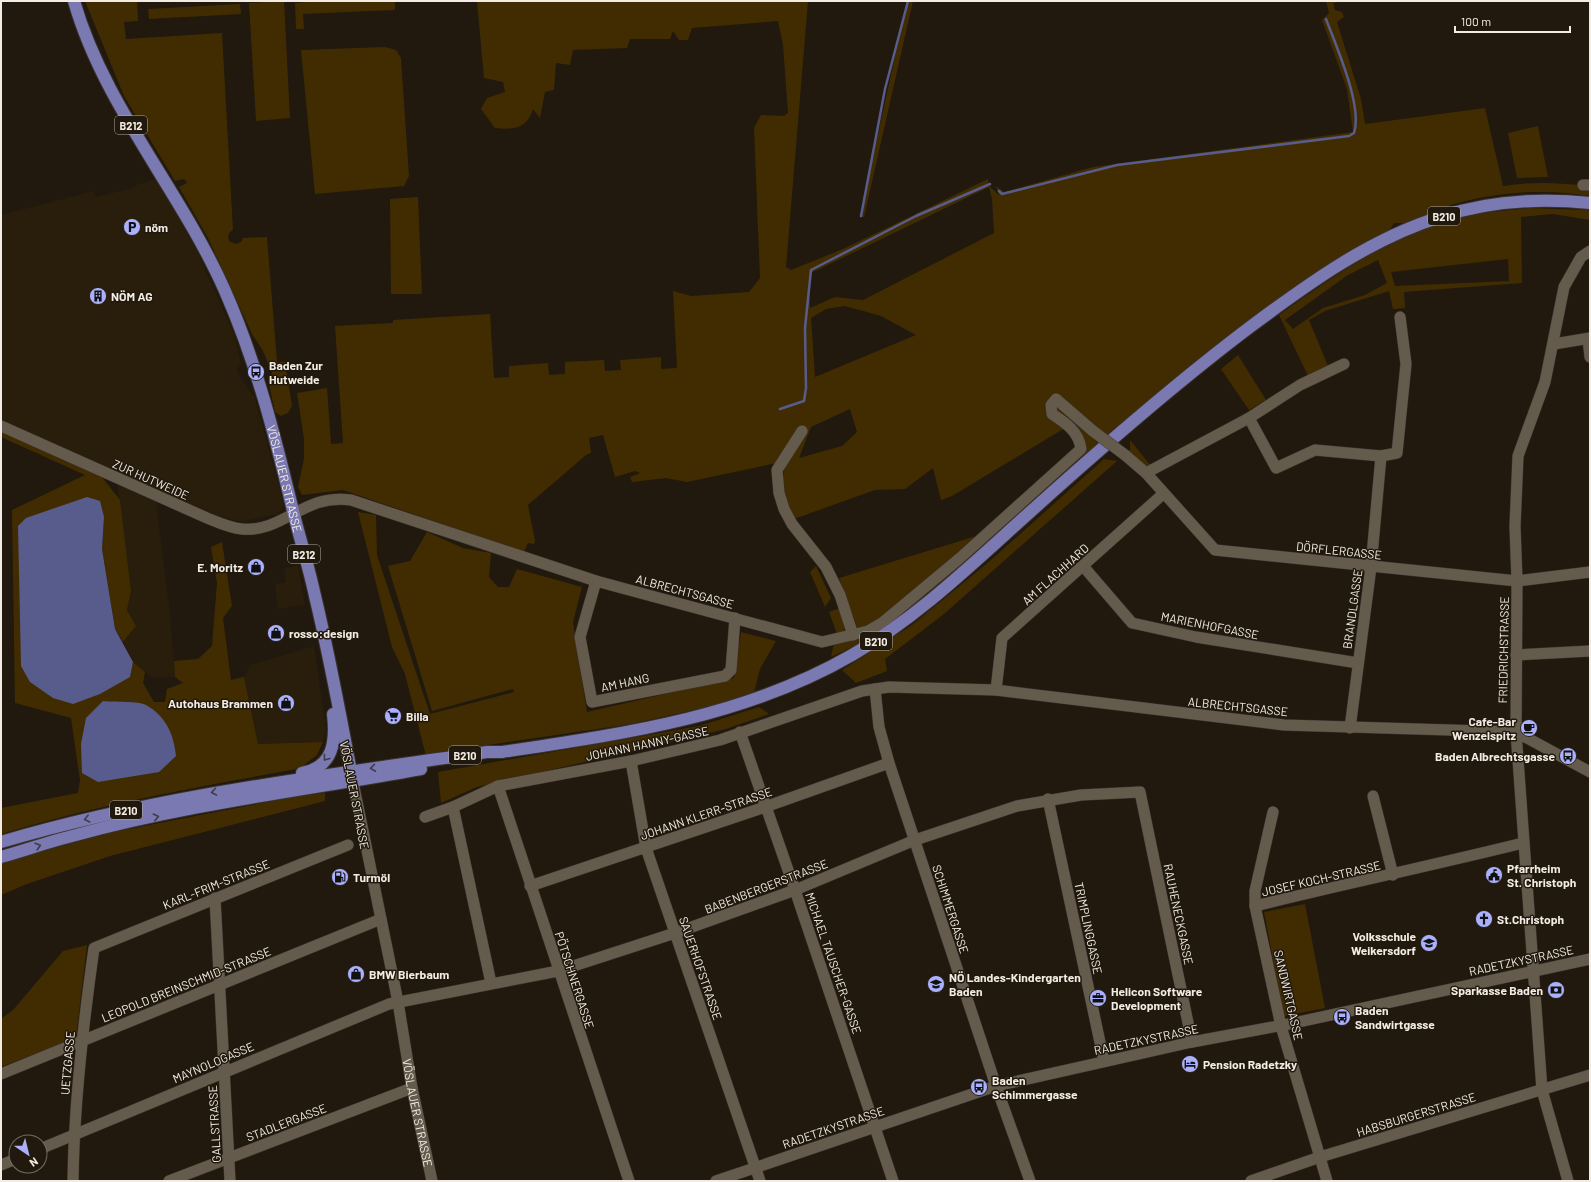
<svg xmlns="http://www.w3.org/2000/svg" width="1591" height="1182" font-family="Barlow,sans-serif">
<rect width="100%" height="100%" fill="#21190d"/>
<path fill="#291e0b" d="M156 179 195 247 234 334 241 364 237 368 240 378 255 398 284 506 278 514 241 522 216 515 152 487 156 501 170 614 175 677 152 678 133 662 123 642 136 626 127 611 131 590 116 472 1 421V215L94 191 95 197 133 188 136 185Z
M298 565 305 605 278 609 275 584 286 582 284 569Z
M314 646 326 729 323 742 258 744 244 677 250 665Z"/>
<path fill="#412c02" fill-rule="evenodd" d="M85 1H137L138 21 124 22 126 39 222 33 233 230C228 232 227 237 230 242L236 244 241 242 243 238 267 237 277 362H285L292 406 288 413 281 416 275 412 268 379 272 373 263 351 252 334 208 238 179 187 187 183 184 179 175 181 124 96Z
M284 1 290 118 256 121 249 3Z
M320 1H395V10L303 14 304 29H296L295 3Z
M477 1H808L786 267 791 270 843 249 988 179 989 186 999 195 996 186 1004 192 1093 167 1353 132 1347 89 1322 20 1329 13 1326 1H1345L1333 3 1335 10 1342 12 1344 17 1337 22 1361 99 1365 124 1485 108 1503 186C1532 181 1561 183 1590 186V196C1547 189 1504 191 1462 202 1442 207 1423 216 1404 223H1394L1389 231 1327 267 922 602 863 642 831 657 834 643 860 636 839 578 980 535 1078 445 1065 428 952 496 941 500 933 468 905 489 875 490 794 519 781 487 786 461 687 482 666 478 632 482 630 477 640 473 635 471 615 477 603 435 589 438 591 453 586 455 528 505 535 541 534 544 528 543 524 552 343 490 302 495 298 487 304 459V439L297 393 327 388 331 444 343 443 335 326 393 323V320L490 314 494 378 509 377V366L548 363 549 375 565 374V362L604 360 605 371 621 370 620 360 661 357V369L677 368 673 291 691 296 749 292 760 278 754 128 761 115 784 116 788 113 783 45 778 21 692 28 688 40H679L673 31 670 39H630L627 48 573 50 570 65 556 63 554 90 545 92 540 118 533 109C527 129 513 130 495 128L481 109 487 98 505 92 503 82 484 78ZM989 187 992 199 994 233 863 300 835 297 810 308 809 274ZM845 306 881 316 916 335 815 377 811 318 826 309ZM850 409 857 432 842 446 799 458 811 427Z
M907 1H913L864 217H860Z
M240 4 241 14 149 19 148 9Z
M385 47 396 50 401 58 409 176 404 186 315 194 301 50Z
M1538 126 1548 177 1517 178 1508 133Z
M418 197 422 294H391L390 199Z
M1531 208 1590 210V220L1553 214 1521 217 1522 283 1404 292 1405 308 1393 309 1389 291 1325 311 1309 320 1328 366 1308 376 1279 315C1335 275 1390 236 1458 218 1482 212 1506 210 1531 208ZM1508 259 1509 281 1395 286 1391 272ZM1378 260 1387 283 1365 295 1323 308 1293 329 1285 320 1348 275Z
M1238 355 1266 400 1249 410 1221 369Z
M1 431 101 476 120 500 131 591 127 610 136 626 123 642 115 629 102 549 104 517 26 518 130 677 133 662 145 672 143 683 154 702H165L167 689 183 683 175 677 174 661 198 659 212 646 217 583 211 547 222 542 232 606 223 618 231 680 244 677 258 744 323 742 317 755 305 764 303 768C202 786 100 804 1 834V808L78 793 80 780 71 718 15 703 12 510 85 475 1 437ZM103 701 145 705 167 724Z
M1130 440 1151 466 1147 469 1130 454Z
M1104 459 1117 461 944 614 885 659 887 671 856 683 842 670 912 625 991 560Z
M358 512 376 515 377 555 430 714 514 692 513 689 432 711 388 566 410 561 427 532 463 548 491 553 489 577 498 587H509L517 569 582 587 573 622 587 712 734 678 741 632 776 641 760 669 754 693 707 707 631 724 433 753 426 756 405 674 392 647Z
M816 566 831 598 825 607 810 572Z
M840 608 845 631 837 634 829 612Z
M759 707 769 714 726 729 477 787 441 803 438 772 699 726Z
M325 793V801L110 856 27 884 1 895V863L108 833 298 796Z
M1305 904 1325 1008 1284 1016 1264 912Z
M87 945 76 1038 1 1067V1019L14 1009 63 951Z"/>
<path fill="#585c8c" d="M87 497 100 501 104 517 102 549 115 629 133 662 130 677 100 694 73 704 53 698 30 682 21 666 18 526 26 518Z
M103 701C113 702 139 701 146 705 166 716 174 735 176 756L159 772 98 782 82 773 81 744 86 718Z"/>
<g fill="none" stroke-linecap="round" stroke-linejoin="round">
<path stroke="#585c8c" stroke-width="2.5" d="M999 191 1002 194 1117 165 1349 136 1354 133C1363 106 1336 46 1326 19
M861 216 885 89 908 1
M780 409 804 401 806 388 805 328 811 270 916 216 990 184"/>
<g stroke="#39332e" stroke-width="12">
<g id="minor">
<path d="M1583 185H1590"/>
<path d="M1588 339 1590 357"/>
<path d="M1554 344 1590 338"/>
<path d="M1249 418 1276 468 1315 450 1381 456"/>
<path d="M1 426 207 518C217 522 230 528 242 529 283 533 304 493 351 500L596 581 822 642 868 631 882 623 960 558 1081 449C1079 432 1066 423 1052 414L1051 405 1056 399 1093 431"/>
<path d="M802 431 777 470 779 493 784 509 792 524 826 567 840 595 853 635"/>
<path d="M1125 455 1146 473 1215 550 1517 581 1590 572"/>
<path d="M1146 473 1249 418 1300 385 1344 364"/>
<path d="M1083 566 1132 623 1196 637 1358 663"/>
<path d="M596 581 580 637 592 702 725 676 731 670 735 618"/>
<path d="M1516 655 1590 651"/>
<path d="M875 689 879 727 889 763 996 1086 1030 1181"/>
<path d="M996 690 1002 638 1163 494"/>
<path d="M1350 728 1371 567 1381 456 1397 453 1406 364 1400 317"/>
<path d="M740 732 795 890 893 1181"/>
<path d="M631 761 646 848 760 1181"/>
<path id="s1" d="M353 782 398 1002 412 1088 432 1181"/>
<path d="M498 786 629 1181"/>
<path d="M1373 796 1393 875"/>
<path d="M1048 799 1104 1061"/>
<path d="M453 807 491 983"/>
<path d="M1273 812 1255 891V906L1281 1026 1327 1181"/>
<path d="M425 817 453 807 498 786 631 761 720 740 862 691 889 687 996 690 1284 725 1516 732 1590 772"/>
<path d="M530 886 765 807 889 763"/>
<path d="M215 898 230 1181"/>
<path d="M1255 906C1344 884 1434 865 1523 843"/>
<path d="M1 1074 381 919"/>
<path d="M40 1149 389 1004 558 971 675 933 795 890 915 840 1017 806 1081 795 1140 792 1192 1042"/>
<path d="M1 1165 16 1159"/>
<path d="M73 1181C74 1103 83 1025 94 948L348 845"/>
<path d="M169 1181 412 1088"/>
<path d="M716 1181 996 1086 1192 1042 1289 1024 1590 959"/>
<path d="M1251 1181 1320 1157 1590 1075"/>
<path d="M1568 1181 1542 1090 1516 732 1517 581 1515 526 1518 456 1545 382 1564 287 1581 257 1590 251"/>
</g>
</g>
<g stroke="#39332e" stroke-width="14">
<g id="major">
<path id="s2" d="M74 1C104 106 181 191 225 291 256 361 275 436 293 511 300 539 309 568 315 596 330 658 341 720 353 782"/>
<path d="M302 773C334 767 336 741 333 714"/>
<path d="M1 842C160 795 323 776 487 752H502C622 734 745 717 852 655 918 617 972 564 1029 513 1100 449 1173 385 1250 327 1309 283 1370 239 1440 217 1488 201 1540 198 1590 203"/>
<path d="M1 857C26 850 51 841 76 835 189 804 306 790 421 769"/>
</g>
</g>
<use href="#minor" stroke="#645b4d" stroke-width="11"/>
<use href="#major" stroke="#7b79b1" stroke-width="12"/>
<g stroke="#39332e" stroke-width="12" stroke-linecap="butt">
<path id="minor-bridge" d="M1093 431 1125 455"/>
</g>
<use href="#minor-bridge" stroke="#645b4d" stroke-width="11"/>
</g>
<defs><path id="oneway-chevron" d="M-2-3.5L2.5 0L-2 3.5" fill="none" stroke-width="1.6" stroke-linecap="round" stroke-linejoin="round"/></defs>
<g stroke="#403b46">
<use href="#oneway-chevron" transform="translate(326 758) rotate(127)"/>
<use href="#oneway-chevron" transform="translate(373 768) rotate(172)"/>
<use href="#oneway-chevron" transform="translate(214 792) rotate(170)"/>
<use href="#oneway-chevron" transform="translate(156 817) rotate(-13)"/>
<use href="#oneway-chevron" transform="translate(87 819) rotate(166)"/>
<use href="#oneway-chevron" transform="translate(38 846) rotate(-17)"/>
</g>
<defs>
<g id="parking-disc" transform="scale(0.9)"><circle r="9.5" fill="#aab0fb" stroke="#21190d"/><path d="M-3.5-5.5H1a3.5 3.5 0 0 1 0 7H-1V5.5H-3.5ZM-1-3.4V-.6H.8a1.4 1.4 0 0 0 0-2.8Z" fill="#111"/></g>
<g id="building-disc" transform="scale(0.9)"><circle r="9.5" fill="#aab0fb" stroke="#21190d"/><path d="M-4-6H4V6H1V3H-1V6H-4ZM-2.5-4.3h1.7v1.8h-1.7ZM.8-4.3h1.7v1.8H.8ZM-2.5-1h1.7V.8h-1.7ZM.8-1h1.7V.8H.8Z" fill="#111"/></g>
<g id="bus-disc" transform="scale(0.9)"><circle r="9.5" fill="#aab0fb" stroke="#21190d"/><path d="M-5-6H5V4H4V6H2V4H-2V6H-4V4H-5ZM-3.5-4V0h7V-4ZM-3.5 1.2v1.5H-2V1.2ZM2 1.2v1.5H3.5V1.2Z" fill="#111"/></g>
<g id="shop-disc" transform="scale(0.9)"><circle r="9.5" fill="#aab0fb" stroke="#21190d"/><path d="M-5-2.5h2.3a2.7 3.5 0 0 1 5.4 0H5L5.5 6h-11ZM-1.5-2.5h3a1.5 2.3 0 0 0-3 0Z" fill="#111"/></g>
<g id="supermarket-disc" transform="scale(0.9)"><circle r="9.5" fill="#aab0fb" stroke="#21190d"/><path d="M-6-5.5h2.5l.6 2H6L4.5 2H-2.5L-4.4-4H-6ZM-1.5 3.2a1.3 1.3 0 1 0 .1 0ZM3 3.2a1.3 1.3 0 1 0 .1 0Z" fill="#111"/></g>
<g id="cafe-disc" transform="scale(0.9)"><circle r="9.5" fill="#aab0fb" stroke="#21190d"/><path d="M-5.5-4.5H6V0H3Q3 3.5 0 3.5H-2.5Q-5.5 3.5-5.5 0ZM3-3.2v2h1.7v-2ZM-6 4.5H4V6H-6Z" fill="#111"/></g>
<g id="civic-disc" transform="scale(0.9)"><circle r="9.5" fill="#aab0fb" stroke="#21190d"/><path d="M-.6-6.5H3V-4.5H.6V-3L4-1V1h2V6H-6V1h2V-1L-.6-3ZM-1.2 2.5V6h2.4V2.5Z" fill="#111"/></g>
<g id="fuel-disc" transform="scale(0.9)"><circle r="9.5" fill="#aab0fb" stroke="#21190d"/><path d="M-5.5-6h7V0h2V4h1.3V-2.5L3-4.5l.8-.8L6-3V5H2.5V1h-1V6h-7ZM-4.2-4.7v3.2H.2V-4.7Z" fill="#111"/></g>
<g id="church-disc" transform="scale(0.9)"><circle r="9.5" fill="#aab0fb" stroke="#21190d"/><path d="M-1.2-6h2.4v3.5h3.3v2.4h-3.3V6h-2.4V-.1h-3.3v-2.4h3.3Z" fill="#111"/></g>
<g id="school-disc" transform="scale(0.9)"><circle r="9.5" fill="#aab0fb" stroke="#21190d"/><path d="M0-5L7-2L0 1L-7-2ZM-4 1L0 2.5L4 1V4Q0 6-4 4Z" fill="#111"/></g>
<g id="bank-disc" transform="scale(0.9)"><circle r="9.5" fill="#aab0fb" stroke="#21190d"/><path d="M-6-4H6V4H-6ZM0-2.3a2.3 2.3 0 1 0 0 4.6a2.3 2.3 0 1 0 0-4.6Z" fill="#111"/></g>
<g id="office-disc" transform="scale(0.9)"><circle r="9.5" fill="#aab0fb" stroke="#21190d"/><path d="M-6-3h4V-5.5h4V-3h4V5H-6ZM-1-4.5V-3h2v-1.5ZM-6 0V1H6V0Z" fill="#111"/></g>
<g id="hotel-disc" transform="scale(0.9)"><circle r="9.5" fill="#aab0fb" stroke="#21190d"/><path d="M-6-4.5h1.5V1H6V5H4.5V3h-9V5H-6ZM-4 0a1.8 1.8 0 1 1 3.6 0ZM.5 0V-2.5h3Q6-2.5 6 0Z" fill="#111"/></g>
</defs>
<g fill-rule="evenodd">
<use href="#parking-disc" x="132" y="227"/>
<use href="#building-disc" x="98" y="296"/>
<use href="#bus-disc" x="256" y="372"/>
<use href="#shop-disc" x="256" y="567"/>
<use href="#shop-disc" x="276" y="633"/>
<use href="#shop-disc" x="286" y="703"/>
<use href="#supermarket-disc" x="393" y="716"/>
<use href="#cafe-disc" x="1529" y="728"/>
<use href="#bus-disc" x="1568" y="756"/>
<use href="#civic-disc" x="1494" y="875"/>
<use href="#fuel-disc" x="340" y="877"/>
<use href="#church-disc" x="1484" y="919"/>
<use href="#school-disc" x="1429" y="943"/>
<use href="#shop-disc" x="356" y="974"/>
<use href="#school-disc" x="936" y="984"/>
<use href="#bank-disc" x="1556" y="990"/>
<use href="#office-disc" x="1098" y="998"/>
<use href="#bus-disc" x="1342" y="1017"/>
<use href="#hotel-disc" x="1190" y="1064"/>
<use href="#bus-disc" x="979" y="1087"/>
</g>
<g text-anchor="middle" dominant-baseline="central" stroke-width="3" stroke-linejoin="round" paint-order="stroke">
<g fill="#21190d" stroke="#b3ada4" stroke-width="1">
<rect x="115" y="116" width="32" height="18" rx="3"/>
<rect x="1428" y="207" width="32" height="18" rx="3"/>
<rect x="288" y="545" width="32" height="18" rx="3"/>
<rect x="860" y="632" width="32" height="18" rx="3"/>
<rect x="449" y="746" width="32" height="18" rx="3"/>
<rect x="110" y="801" width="32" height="18" rx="3"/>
</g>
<g font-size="11" font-weight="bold" fill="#f2ece4">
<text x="131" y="125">B212</text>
<text x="1444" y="216">B210</text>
<text x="304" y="554">B212</text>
<text x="876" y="641">B210</text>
<text x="465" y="755">B210</text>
<text x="126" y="810">B210</text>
</g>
<g font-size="12" font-weight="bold" fill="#f2ece4" stroke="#21190d" text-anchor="start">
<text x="145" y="227">nöm</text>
<text x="111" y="296">NÖM AG</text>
<text x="269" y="365">Baden Zur<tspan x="269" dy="14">Hutweide</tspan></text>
<text x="243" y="567" text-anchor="end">E. Moritz</text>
<text x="289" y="633">rosso:design</text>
<text x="273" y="703" text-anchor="end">Autohaus Brammen</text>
<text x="406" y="716">Billa</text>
<text x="1516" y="721" text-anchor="end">Cafe-Bar<tspan x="1516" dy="14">Wenzelspitz</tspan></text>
<text x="1555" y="756" text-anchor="end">Baden Albrechtsgasse</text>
<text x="1507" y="868">Pfarrheim<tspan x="1507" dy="14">St. Christoph</tspan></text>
<text x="353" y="877">Turmöl</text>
<text x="1497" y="919">St.Christoph</text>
<text x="1416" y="936" text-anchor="end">Volksschule<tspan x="1416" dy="14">Weikersdorf</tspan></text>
<text x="369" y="974">BMW Bierbaum</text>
<text x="949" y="977">NÖ Landes-Kindergarten<tspan x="949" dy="14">Baden</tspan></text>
<text x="1543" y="990" text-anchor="end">Sparkasse Baden</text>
<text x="1111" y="991">Helicon Software<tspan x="1111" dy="14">Development</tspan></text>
<text x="1355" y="1010">Baden<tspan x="1355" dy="14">Sandwirtgasse</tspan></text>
<text x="1203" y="1064">Pension Radetzky</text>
<text x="992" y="1080">Baden<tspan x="992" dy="14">Schimmergasse</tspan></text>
</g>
<g font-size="12" fill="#f2ece4" stroke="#21190d">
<text transform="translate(151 479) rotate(24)">ZUR HUTWEIDE</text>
<text stroke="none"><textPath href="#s2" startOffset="525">VÖSLAUER STRASSE</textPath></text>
<text transform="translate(1339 550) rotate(6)">DÖRFLERGASSE</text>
<text transform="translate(1055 574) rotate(-42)">AM FLACHHARD</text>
<text transform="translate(685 591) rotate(15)">ALBRECHTSGASSE</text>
<text transform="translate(1352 609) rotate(-82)">BRANDLGASSE</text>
<text transform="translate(1210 625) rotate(11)">MARIENHOFGASSE</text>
<text transform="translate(1503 650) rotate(-89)">FRIEDRICHSTRASSE</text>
<text transform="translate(625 682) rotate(-12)">AM HANG</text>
<text transform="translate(1238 706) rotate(6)">ALBRECHTSGASSE</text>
<text transform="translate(647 743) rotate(-12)">JOHANN HANNY-GASSE</text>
<text transform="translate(355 795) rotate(79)">VÖSLAUER STRASSE</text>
<text transform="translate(706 813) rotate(-19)">JOHANN KLERR-STRASSE</text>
<text transform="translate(1321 878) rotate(-13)">JOSEF KOCH-STRASSE</text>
<text transform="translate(216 884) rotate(-22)">KARL-FRIM-STRASSE</text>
<text transform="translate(766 886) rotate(-21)">BABENBERGERSTRASSE</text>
<text transform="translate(951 909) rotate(72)">SCHIMMERGASSE</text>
<text transform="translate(1179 914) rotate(78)">RAUHENECKGASSE</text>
<text transform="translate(1089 928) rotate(78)">TRIMPLINGGASSE</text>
<text transform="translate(1521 960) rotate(-12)">RADETZKYSTRASSE</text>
<text transform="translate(834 963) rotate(71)">MICHAEL TAUSCHER-GASSE</text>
<text transform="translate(701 968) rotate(71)">SAUERHOFSTRASSE</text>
<text transform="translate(575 980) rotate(72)">PÖTSCHNERGASSE</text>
<text transform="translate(186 984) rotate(-22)">LEOPOLD BREINSCHMID-STRASSE</text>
<text transform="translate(1289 995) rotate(77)">SANDWIRTGASSE</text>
<text transform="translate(1146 1039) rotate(-12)">RADETZKYSTRASSE</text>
<text transform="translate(213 1062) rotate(-23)">MAYNOLOGASSE</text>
<text transform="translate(67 1063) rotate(-85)">UETZGASSE</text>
<text stroke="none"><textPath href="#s1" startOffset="337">VÖSLAUER STRASSE</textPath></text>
<text transform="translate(1416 1114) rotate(-17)">HABSBURGERSTRASSE</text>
<text transform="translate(286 1122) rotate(-21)">STADLERGASSE</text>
<text transform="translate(214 1124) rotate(-93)">GALLSTRASSE</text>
<text transform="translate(833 1127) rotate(-19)">RADETZKYSTRASSE</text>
</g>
</g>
<rect width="1591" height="1182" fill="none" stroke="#f2ece4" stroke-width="4"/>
<g transform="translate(28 1154) rotate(145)"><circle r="19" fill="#21190d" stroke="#756d63"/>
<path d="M0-3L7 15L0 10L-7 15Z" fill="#aab0fb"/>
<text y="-6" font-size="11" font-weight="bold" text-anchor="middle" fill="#f2ece4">N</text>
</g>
<path d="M1455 26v6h115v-6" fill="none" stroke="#f2ece4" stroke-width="2"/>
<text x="1461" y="26" font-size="12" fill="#f2ece4" stroke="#21190d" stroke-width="3" paint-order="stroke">100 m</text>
</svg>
